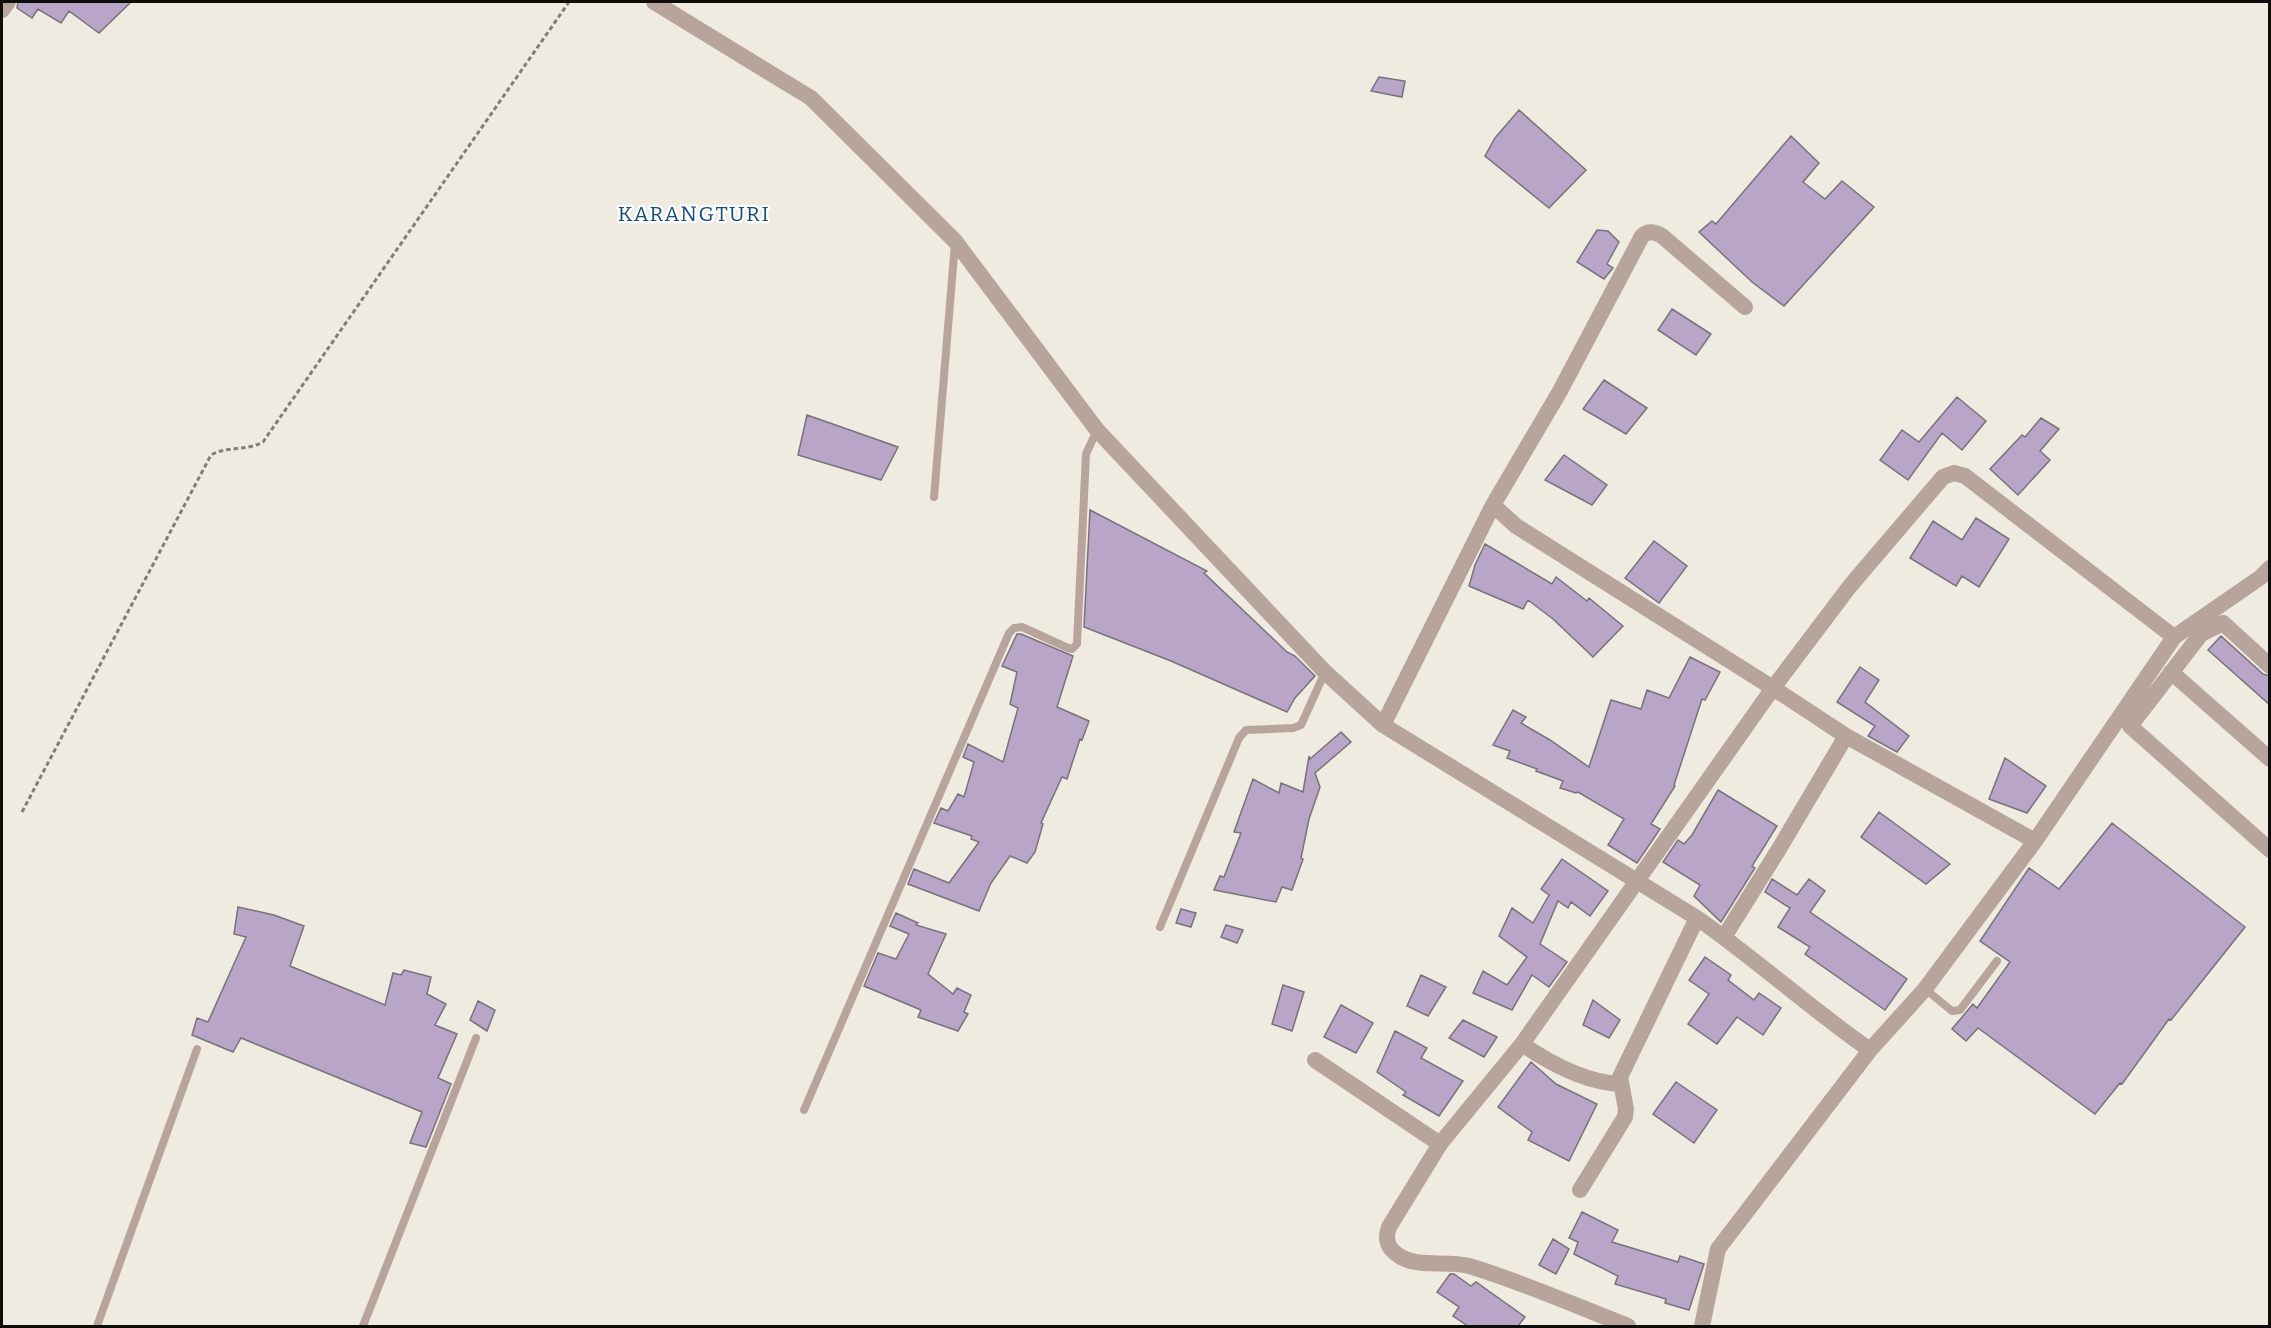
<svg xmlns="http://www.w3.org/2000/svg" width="2271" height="1328" font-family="Bitter,serif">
<rect width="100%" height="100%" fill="#f0ebe0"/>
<path fill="#b9a5c7" stroke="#78727c" stroke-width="1.5" d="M18 2H131L99 33 69 11 61 23 38 9 32 18 17 8Z
M1379 77 1405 81 1402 97 1371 91Z
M1519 110 1586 170 1549 208 1485 156 1495 138Z
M1791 136 1819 163 1803 182 1825 199 1842 181 1874 207 1784 306 1752 282 1699 232 1712 221 1716 224Z
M1597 230 1608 231 1619 242 1607 264 1613 268 1604 279 1577 262Z
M1672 309 1711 334 1696 355 1658 330Z
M1604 380 1647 408 1626 434 1583 409Z
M1957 397 1986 421 1962 450 1942 433 1908 480 1880 460 1902 430 1919 442Z
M807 415 898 447 881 480 798 455Z
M2041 418 2059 429 2040 451 2050 460 2018 495 1990 469 2022 435 2025 437Z
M1564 455 1607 485 1592 505 1545 480Z
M1090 510 1207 571 1204 573 1287 652 1295 656 1315 676 1295 698 1287 712 1171 661 1084 627Z
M1976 518 2009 539 1979 587 1962 576 1956 586 1910 558 1933 521 1962 540Z
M1654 541 1687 566 1659 603 1625 578Z
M1485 544 1552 584 1556 577 1587 601 1589 598 1623 626 1593 657 1553 619 1528 600 1523 609 1469 586 1475 565Z
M1017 634H1021L1073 656 1057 707 1089 721 1082 740 1080 739 1067 779 1062 777 1041 823 1043 824 1035 852 1027 863 1010 856 991 883 979 911 908 884 914 869 949 883 979 842 971 839 972 836 934 823 941 808 948 811 958 794 964 797 974 762 963 757 968 744 1003 762 1018 708 1010 704 1017 672 1002 666Z
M2221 636 2263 674 2270 676V705L2208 650Z
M1690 657 1720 672 1705 700 1702 699 1674 785 1675 786 1651 824 1660 829 1637 863 1608 845 1624 819 1578 792 1576 793 1560 788 1563 781 1536 771 1537 769 1507 758 1510 751 1493 745 1513 710 1526 717 1521 723 1550 740 1589 767 1611 700 1641 709 1647 690 1669 698Z
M1860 667 1879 680 1865 702 1909 736 1897 752 1868 736 1875 726 1837 702Z
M1341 732 1351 742 1315 773 1320 787 1309 819 1301 858 1303 859 1292 890 1282 887 1276 902 1214 890 1220 876 1224 877 1241 833 1234 832 1253 779 1279 793 1281 783 1303 792 1309 756 1310 759Z
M2005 758 2046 786 2027 813 1989 799Z
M1718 790 1777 826 1752 866 1755 868 1721 922 1694 896 1700 885 1663 862 1678 840 1684 844 1692 835Z
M1879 812 1950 864 1926 884 1861 837Z
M2112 823 2245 927 2171 1020 2169 1019 2122 1084 2120 1083 2095 1114 1978 1028 1966 1041 1952 1029 1973 1004 1977 1008 2010 962 1980 941 2029 868 2059 889Z
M1562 859 1608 891 1590 916 1571 902 1568 908 1558 901 1540 944 1567 962 1549 987 1532 975 1512 1010 1473 993 1483 971 1507 985 1527 957 1499 936 1512 908 1533 923 1549 895 1541 889Z
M1772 879 1797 895 1809 879 1825 891 1810 912 1907 979 1885 1010 1805 954 1810 947 1778 927 1790 908 1765 892Z
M238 907 274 915 304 926 290 966 385 1005 393 973 401 975 404 970 431 977 427 994 446 1004 435 1025 457 1034 438 1078 451 1084 426 1147 410 1143 422 1112 241 1038 233 1052 192 1035 197 1018 208 1022 246 937 234 934Z
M1181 909 1196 913 1191 927 1176 923Z
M896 913 918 923 916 925 946 934 928 974 953 994 957 988 971 995 964 1012 968 1014 958 1031 918 1017 921 1010 864 986 878 953 896 959 909 934 890 926Z
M1226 925 1243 930 1237 943 1221 937Z
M1705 957 1731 975 1728 980 1754 1000 1759 993 1781 1008 1763 1035 1737 1017 1717 1044 1688 1024 1709 994 1689 980Z
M1421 975 1446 987 1428 1016 1407 1006Z
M1283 985 1304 992 1292 1031 1272 1024Z
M1593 1000 1620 1020 1609 1038 1583 1025Z
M478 1001 495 1010 487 1031 470 1020Z
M1341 1005 1373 1023 1356 1053 1324 1037Z
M1463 1020 1497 1037 1484 1057 1449 1038Z
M1395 1031 1427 1048 1421 1058 1463 1081 1439 1116 1403 1095 1406 1092 1377 1072Z
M1531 1062 1556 1084 1597 1104 1569 1161 1528 1140 1532 1132 1498 1107Z
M1676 1082 1717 1110 1694 1143 1653 1114Z
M1582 1212 1618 1230 1612 1242 1678 1262 1680 1256 1704 1264 1689 1310 1665 1303 1666 1299 1615 1284 1618 1276 1574 1254 1578 1242 1569 1238Z
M1553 1239 1569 1249 1556 1274 1539 1265Z
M1450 1274H1454L1471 1286 1476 1282 1525 1317 1518 1326H1468L1453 1316 1459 1307 1437 1292Z"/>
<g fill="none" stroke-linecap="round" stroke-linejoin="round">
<path stroke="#817e77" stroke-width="3" stroke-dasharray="4.5 3" stroke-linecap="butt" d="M22 812 211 455C227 446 247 451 263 442L569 2"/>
<path stroke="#b7a59d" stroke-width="8" d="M934 497 955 243
M1160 927 1239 738 1246 730 1293 728 1301 725 1325 672
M1925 989 1952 1011 1960 1010 1997 961
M804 1110 1009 633 1014 628 1022 627 1068 648 1072 649 1077 644 1086 454 1097 430
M97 1326 197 1049
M363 1326 476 1038"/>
<path stroke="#b7a59d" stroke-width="16" d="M654 2 811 98 955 241 1097 430 1325 672 1383 725 1697 918C1757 960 1811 1009 1870 1050L1718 1249 1702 1326
M2 10 8 2
M1745 307 1662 236C1655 232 1649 230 1642 236L1560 391 1493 505 1516 526 1773 688 1846 736 2035 841
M2270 666 2223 623 2201 634 2130 726 2270 850
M2171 672 2270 759
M1383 725 1493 505
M1724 937 1779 849 1846 736
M1522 1044C1551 1064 1585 1082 1620 1084
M1870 1050 1925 989 2035 841 2174 637
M1315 1060 1440 1144
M1580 1190 1625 1117 1626 1109 1620 1077 1697 918
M1628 1326C1576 1306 1523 1282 1469 1266 1448 1260 1420 1268 1401 1257 1389 1250 1384 1241 1389 1227L1440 1144 1522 1044 1773 688 1850 586 1943 477 1954 473 1965 476 2174 637 2261 577 2270 568"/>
</g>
<g text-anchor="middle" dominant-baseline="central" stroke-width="4.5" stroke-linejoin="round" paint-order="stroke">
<g font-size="21" letter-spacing="1.5" fill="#154c7e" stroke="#fff">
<text x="694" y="214">KARANGTURI</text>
</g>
</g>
<rect width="2271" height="1328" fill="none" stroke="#0f0d0a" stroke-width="6"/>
</svg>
